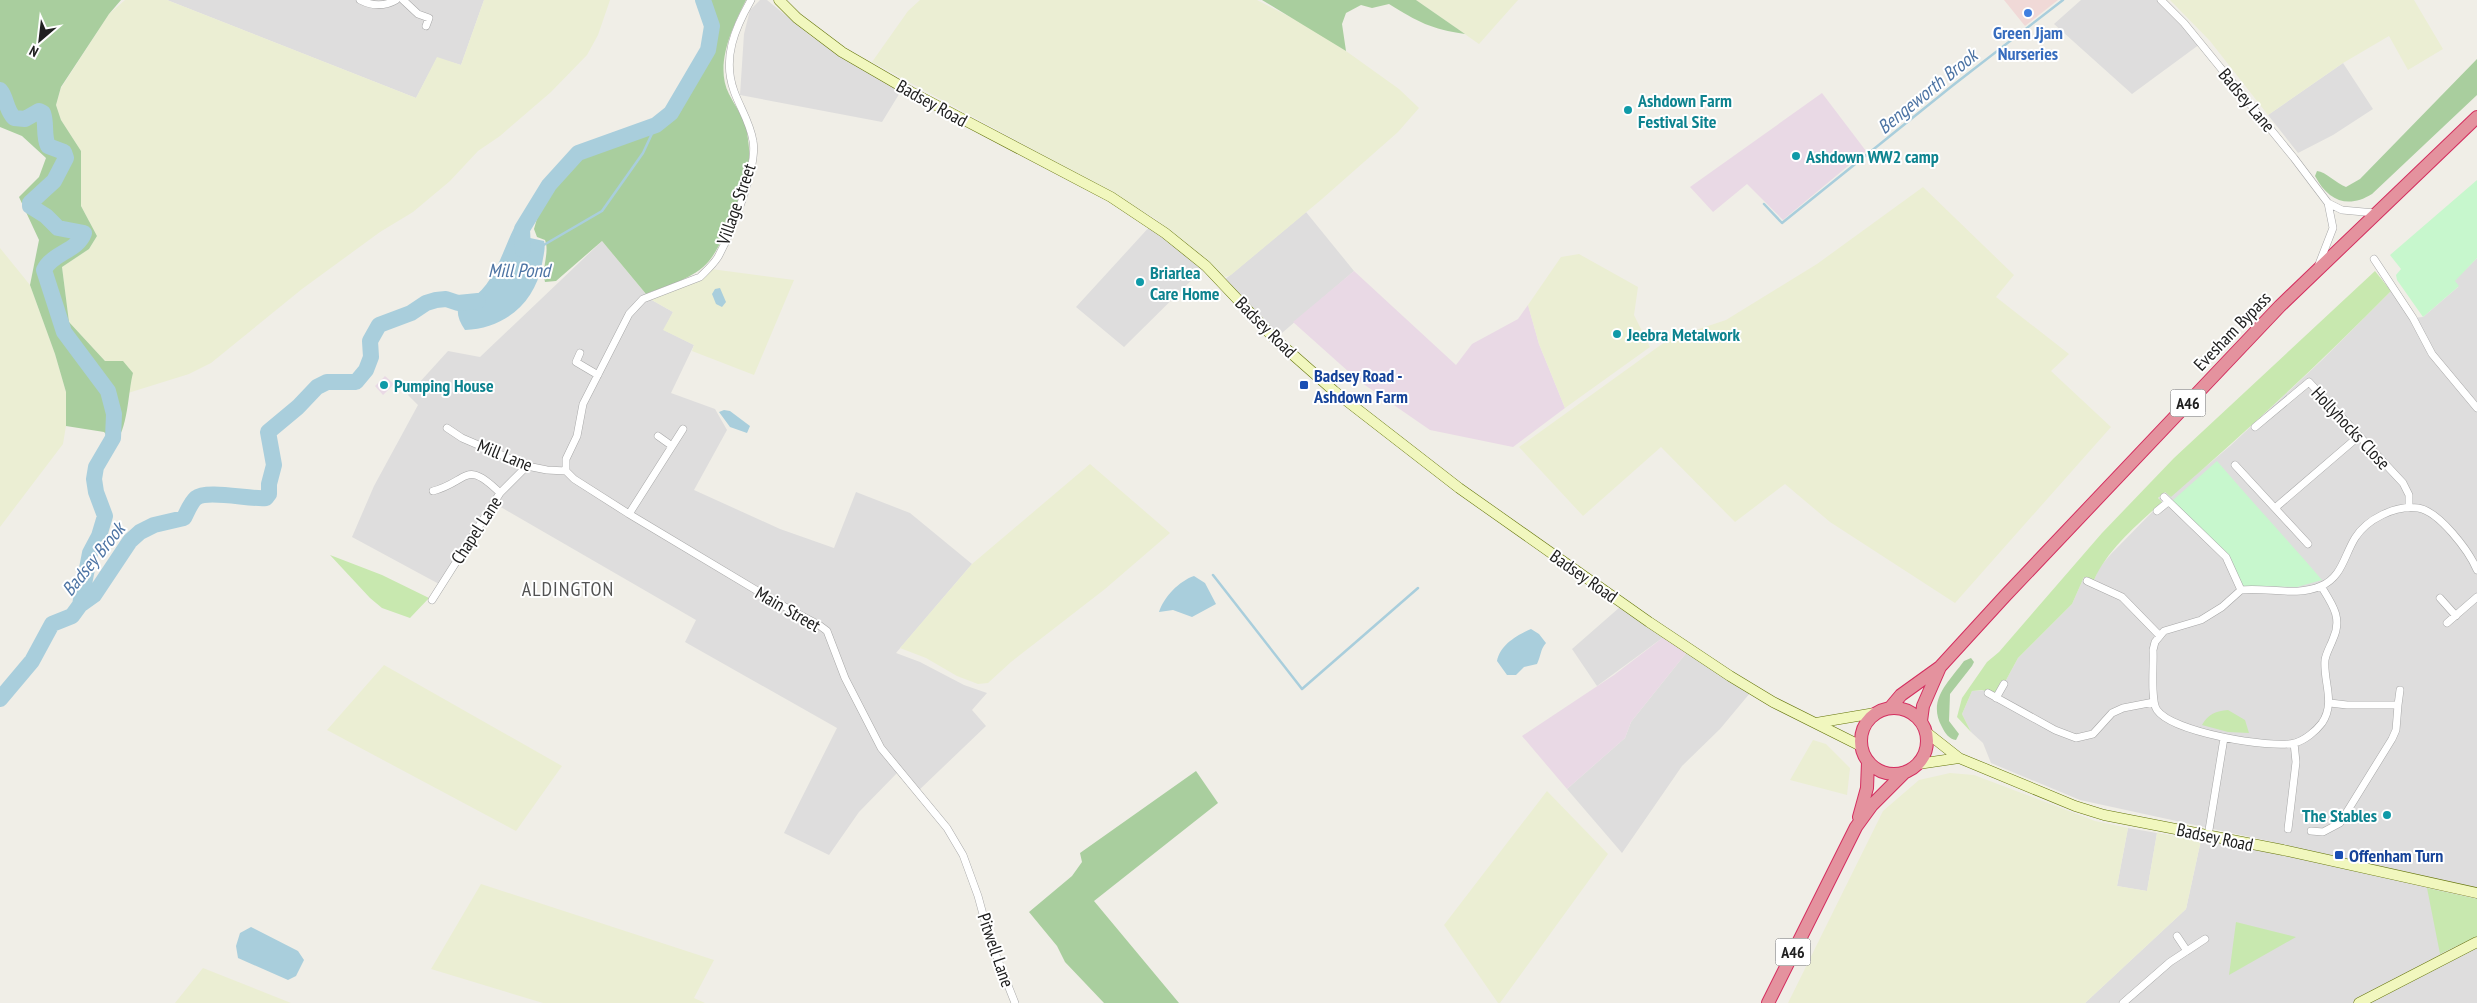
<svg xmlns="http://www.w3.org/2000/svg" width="2477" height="1003" font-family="'PT Sans Narrow',sans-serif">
<rect width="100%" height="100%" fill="#f0eee7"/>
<path fill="#dedddd" d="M167 0H484L461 65 437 58 416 98Z
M760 0H767L812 37 901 91 882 122 740 95 744 34 750 10Z
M2081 0H2161L2200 44 2132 94 2054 24Z
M2343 63 2373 109 2333 135 2298 153 2268 115Z
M1306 212 1354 271 1275 339 1222 282Z
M1152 224 1206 266 1124 347 1076 307Z
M602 241 650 299 673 312 664 330 694 345 671 393 715 409 727 430 694 490 780 529 834 548 856 492 910 513 972 564 896 653 920 662 964 685 987 693 972 710 986 726 917 792 899 771 859 812 829 855 784 833 837 728 685 642 696 620 492 502 439 584 352 537 374 486 418 405 408 395 448 351 480 357Z
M2477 258V1003H2085L2186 909 2201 840 2208 836 2282 849 2273 842 2080 800 1991 763 1983 743 1971 732 1962 714 1972 691 1988 690 2002 681 2005 682 2018 658 2072 604 2084 577 2094 580 2099 568 2111 554 2162 502 2158 499 2165 492 2171 496 2230 446 2322 360 2391 291 2411 318 2423 317 2458 287 2454 281Z
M1620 607 1665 636 1597 686 1572 649Z
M1687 652 1750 693 1720 729 1682 766 1622 853 1567 789 1625 738 1631 722Z
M2128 828 2157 833 2147 891 2117 886Z"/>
<path fill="#f0d9d7" d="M2004 0H2058L2025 26Z"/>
<path fill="#e9d9e5" d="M1822 93 1866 151 1783 220 1747 184 1713 212 1690 187Z
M1354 271 1456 365 1472 344 1518 319 1528 305 1539 344 1565 408 1513 447 1430 430 1359 381 1293 322Z
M385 376 394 384 383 395 375 386Z
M1665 636 1687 652 1631 722 1625 738 1567 789 1522 736 1614 675Z"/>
<path fill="#ebeed3" d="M125 0H167L416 98 437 57 461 65 484 0H610L598 35 587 55 551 92 500 136 478 151 450 181 413 212 380 232 302 289 211 363 189 374 128 393 133 373 105 361 69 322 62 267 89 249 97 236 81 206V151L61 120 56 105 61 88 109 14Z
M920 0H1257L1306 25 1346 51 1399 89 1419 108 1398 132 1322 199 1231 275 1225 277 1156 219 1104 188 872 62 908 11Z
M1416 0H1518L1479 44Z
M2170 0H2414L2443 49 2408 70 2389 36 2343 63 2268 115 2210 41Z
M1923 187 2014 275 1996 297 2069 354 2051 371 2111 427 1955 603 1830 522 1785 484 1735 522 1661 447 1583 516 1519 447 1669 339 1726 320 1817 264Z
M0 248 30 285 55 354 66 392V426L63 444 0 527Z
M1579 254 1638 287 1634 315 1650 347 1565 408 1539 344 1528 305 1561 257Z
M711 269 794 280 754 375 692 351 694 345 663 330 673 312 650 299Z
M1090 464 1170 533 1105 589 1011 662 988 683 978 684 957 676 926 658 900 648 972 564Z
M384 665 562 766 516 831 327 730Z
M1813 740 1826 744 1850 768 1847 795 1790 780Z
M1950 773 1974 775 2095 821 2128 828 2117 886 2147 891 2157 833 2201 840 2186 909 2085 1003H1788L1883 811 1919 780Z
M1547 791 1608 854 1500 1003H1498L1444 925Z
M481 884 714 960 694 998 705 1003H543L431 969Z
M203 968 291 1003H175Z"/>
<path fill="#c8e8af" d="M2375 271 2391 291C2320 363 2247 431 2171 497L2165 492 2158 498 2162 502C2138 524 2107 550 2094 580L2084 577 2072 604 2018 658 2005 682 2001 681 1995 693 1982 690 1972 691 1962 714 1971 732 1957 717 1962 698 1987 662 1999 652 2102 533 2174 458Z
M330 555 382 575 429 598 410 618 382 608 370 598Z
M2228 710 2245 720 2249 733 2228 732 2202 725C2208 714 2216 711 2228 710Z
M2427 888 2477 899V936L2440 954Z
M2236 922 2296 937 2229 975Z"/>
<path fill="#a9ce9e" d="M0 0H121L109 14 61 87 56 105 61 120 81 151V206L97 236 89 249 62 267 69 322 105 361H123L133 373C128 391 128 432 114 443L104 432 66 426V392L55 354 30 285 39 240 19 197 39 177 46 158 22 136 0 127Z
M703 0H746C733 26 714 65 729 94 735 106 745 119 747 132 748 140 750 150 749 159 746 184 725 242 709 261 694 279 667 285 646 294L602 241 556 281 545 282C541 268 550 253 545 240L537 237 534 229 538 215 554 190 581 159 605 151 626 137 656 125 671 113 708 50 712 26Z
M1262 0H1416L1465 34C1431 29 1418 22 1389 4L1372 8 1361 5 1346 13 1342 24 1346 51Z
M2477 59V95L2372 194C2348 209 2328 201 2315 176L2317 171C2326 172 2336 183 2346 187L2360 179Z
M1971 658 1974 662 1972 666 1950 694 1949 721 1959 734 1956 740C1949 739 1945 733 1942 727 1927 700 1948 683 1964 661Z
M1196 771 1218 803 1094 901 1179 1003H1104L1065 962 1057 946 1029 912 1072 876 1082 862 1080 853Z"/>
<path fill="#c7f7cd" d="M2477 180V258L2455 281 2459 286 2423 317 2397 280 2396 275 2401 269 2390 255Z
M2217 461C2251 501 2287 539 2322 580L2297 587 2243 586 2229 555 2172 501Z"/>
<path fill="#a9cedc" d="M514 228 529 230 530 238 544 241C546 248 543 257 542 264 535 303 505 328 465 330 457 319 455 308 462 296L471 299C495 283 502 252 514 228Z
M720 288 726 302 722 307 716 304 712 294 715 289Z
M724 410 730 411 750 426 747 433 730 427 719 412Z
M1194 576 1205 583 1216 604 1192 617 1173 610 1159 612C1164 597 1179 581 1194 576Z
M1531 629 1539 634 1546 643C1540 650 1541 656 1537 664L1524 667 1516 675H1507L1497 661C1500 645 1517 635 1531 629Z
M251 927 298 951 304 960 296 976 288 980 238 958 236 946 240 933Z"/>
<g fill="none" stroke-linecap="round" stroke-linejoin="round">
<path stroke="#a9cedc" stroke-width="2.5" d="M1764 204 1782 223 1952 86 2063 0
M542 246 602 211 643 153 656 125
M1213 575 1302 689 1418 588"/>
<path stroke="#a9cedc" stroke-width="16" d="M0 90C7 98 5 108 14 118L25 119 39 111 43 113C47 124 43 135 48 146L64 152 66 158 54 181 30 203V206L46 216 58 228 84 233C78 251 52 253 44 270L64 332 108 391 114 414 113 438 96 467 94 479 96 492 105 516 99 536 90 553 80 605
M523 250 522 229 549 185 578 153 656 125 671 113 708 50 712 26 703 0
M0 699 32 661 52 624 72 616 80 605 94 595 130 541 140 532 154 525 184 518C187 512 191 502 196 498 207 489 251 500 266 498L269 494V484L274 465 268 432 298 407 317 387 327 382H356L366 370 371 357 370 341 379 325 411 313 426 303 436 300 446 299 458 303 478 301"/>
<g stroke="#a7a7a7" stroke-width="8">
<path id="street" d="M360 0C372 6 384 7 396 0
M403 0 418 14 429 18 426 26
M2161 0 2184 23 2294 158 2328 203 2333 228 2319 264
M2328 203 2342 210 2375 213
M2374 259 2413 318 2432 354 2477 408
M580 353 576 362 598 375
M2255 427 2309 382 2403 483 2409 495V508
M447 428 462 438 527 466 547 470 566 471
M658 436 672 446
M2235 465 2308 544
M566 471 574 479 629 514 776 602 819 625 827 631 845 678 881 748 947 828 963 855 978 896 990 940 1015 1003
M566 471V459L577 436 583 404 629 314 643 299 700 277C706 271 713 265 718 257 731 233 758 167 753 141 750 122 740 108 734 91 722 58 735 28 751 0
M433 491C468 482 465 458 500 493
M2164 497 2226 557 2241 590
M2275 508 2359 436
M2157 511 2168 502
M629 514 683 429
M2087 581 2122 597 2160 636
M2321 586C2332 604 2343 618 2333 639 2331 645 2326 653 2325 660 2323 682 2336 702 2322 723 2316 731 2305 740 2295 743 2270 749 2172 732 2157 710 2150 701 2154 663 2153 650L2155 642 2164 631 2201 620 2222 607 2241 590C2267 587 2296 597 2321 586 2342 577 2344 556 2355 538 2367 519 2395 505 2418 508 2439 511 2469 551 2477 570
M2440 598 2456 616
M432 600 500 493 527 466
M2447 623 2477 597
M1988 693 2055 730 2076 738 2093 734 2112 713 2123 708 2154 702
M1996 698 2004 684
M2330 703 2347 705H2398L2400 690
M2288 829 2296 762 2294 743
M2311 831 2323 832 2340 823 2392 739 2396 730 2398 705
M2208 836 2224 738
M2177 936 2187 951
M2123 1003 2170 962 2205 939"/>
</g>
<g stroke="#64740a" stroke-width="11">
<path id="secondary" d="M779 0 797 18 842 52 911 92 1111 197 1165 233 1206 266 1275 339 1334 391 1459 488 1649 622 1730 676 1773 702 1861 746
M1816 723 1875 713
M1926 732 1959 758 2075 806 2104 815 2283 850 2477 893
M1918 764 1959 758
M2359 1003 2477 942"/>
</g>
<g stroke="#d42e5f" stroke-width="14">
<path id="highway" d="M1861 741a33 33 0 1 1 66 0a33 33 0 1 1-66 0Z
M1890 708 1901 695 1940 667 2005 596 2280 306 2477 117
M1921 721 1923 706 1940 667
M1859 817 1867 788 1868 762
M1768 1003 1856 827 1872 805 1904 773"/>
</g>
<use href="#street" stroke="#fff" stroke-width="7"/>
<use href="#secondary" stroke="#f1f7be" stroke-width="10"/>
<use href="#highway" stroke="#e4929e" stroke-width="12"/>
</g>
<circle fill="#3f7fe0" stroke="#fff" stroke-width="2" cx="2028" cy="13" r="5"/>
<g fill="#0f9aa8" stroke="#fff" stroke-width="2">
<circle cx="1628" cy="110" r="5"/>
<circle cx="1796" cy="156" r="5"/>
<circle cx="1140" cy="282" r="5"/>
<circle cx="1617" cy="334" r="5"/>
<circle cx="384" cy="385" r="5"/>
<circle cx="2387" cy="815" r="5"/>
</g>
<g fill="#1a4fb4" stroke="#fff" stroke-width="2">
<rect x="1299" y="380" width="10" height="10" rx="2.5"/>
<rect x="2334" y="850" width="10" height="10" rx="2.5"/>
</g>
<g text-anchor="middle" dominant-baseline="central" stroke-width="4" stroke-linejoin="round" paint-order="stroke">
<g fill="#fff" stroke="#636363" stroke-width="1">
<rect x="2170.5" y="389.5" width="35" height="27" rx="4"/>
<rect x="1775.5" y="938.5" width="35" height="27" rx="4"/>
</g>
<g font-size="16" font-weight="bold" fill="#202020">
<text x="2188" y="403">A46</text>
<text x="1793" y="952">A46</text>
</g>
<g font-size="18" font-weight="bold" fill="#366cbe" stroke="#fff">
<text x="2028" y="32">Green Jjam<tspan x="2028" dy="21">Nurseries</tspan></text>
</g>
<g font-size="18" font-weight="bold" fill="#0d838f" stroke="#fff" text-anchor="start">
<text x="1638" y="100">Ashdown Farm<tspan x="1638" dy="21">Festival Site</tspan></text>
<text x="1806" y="156">Ashdown WW2 camp</text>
<text x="1150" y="272">Briarlea<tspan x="1150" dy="21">Care Home</tspan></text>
<text x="1627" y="334">Jeebra Metalwork</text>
<text x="394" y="385">Pumping House</text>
<text x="2377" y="815" text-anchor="end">The Stables</text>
</g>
<g font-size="18" fill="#202020" stroke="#fff">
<text transform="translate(2247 100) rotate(50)">Badsey Lane</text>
<text transform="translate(932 103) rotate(29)">Badsey Road</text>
<text transform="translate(736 204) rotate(-71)">Village Street</text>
<text transform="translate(1266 327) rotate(45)">Badsey Road</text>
<text transform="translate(2232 331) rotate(-46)">Evesham Bypass</text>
<text transform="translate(2351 428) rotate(47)">Hollyhocks Close</text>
<text transform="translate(505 455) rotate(22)">Mill Lane</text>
<text transform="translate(476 530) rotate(-57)">Chapel Lane</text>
<text transform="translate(1584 576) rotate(35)">Badsey Road</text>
<text transform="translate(788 609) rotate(30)">Main Street</text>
<text transform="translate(2215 837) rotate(12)">Badsey Road</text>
<text transform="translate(996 950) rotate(71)">Pitwell Lane</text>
</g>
<g font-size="18" font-weight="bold" fill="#164399" stroke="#fff" text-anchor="start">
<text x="1314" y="375">Badsey Road -<tspan x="1314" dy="21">Ashdown Farm</tspan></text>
<text x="2349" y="855">Offenham Turn</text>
</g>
<g font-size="19" font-style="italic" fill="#4d74a4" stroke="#fff">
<text transform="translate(1927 91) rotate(-39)">Bengeworth Brook</text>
<text x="519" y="270">Mill Pond</text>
<text transform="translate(93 559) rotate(-51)">Badsey Brook</text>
</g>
<g font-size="20" letter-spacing="1" fill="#535353" stroke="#fff">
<text x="568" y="589">ALDINGTON</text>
</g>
</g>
<g transform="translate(40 40) rotate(208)" stroke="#ffffff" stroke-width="4" paint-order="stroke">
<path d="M0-4L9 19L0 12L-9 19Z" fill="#202020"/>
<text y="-8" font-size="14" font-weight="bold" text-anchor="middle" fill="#202020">N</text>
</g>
</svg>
